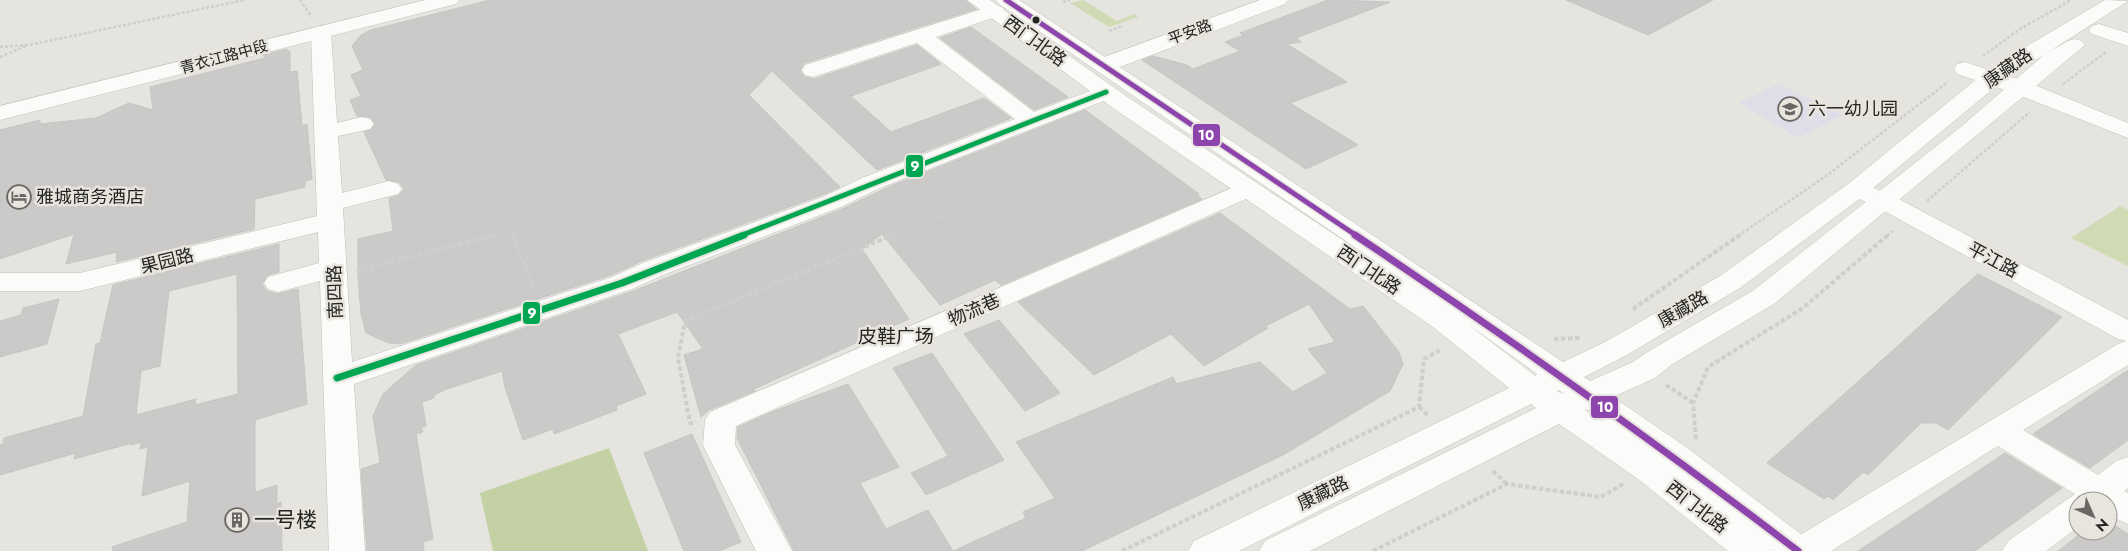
<svg xmlns="http://www.w3.org/2000/svg" width="2128" height="551" font-family="Jost,'Noto Sans SC',sans-serif">
<rect width="100%" height="100%" fill="#e5e4df"/>
<path fill="#dfdde7" d="M1778 84 1843 115 1798 138 1739 103Z"/>
<path fill="#d0dbb5" d="M1083 0 1117 21 1134 14 1138 17 1109 27 1070 3Z
M2120 206 2128 210V266L2071 238Z"/>
<path fill="#c4d1a4" d="M609 448 648 551H493L480 493Z"/>
<path fill="#cbcac9" stroke="#c6c4c4" fill-rule="evenodd" d="M490 0H965L976 9 804 63 800 71 805 77 814 79 917 45 941 64 851 96 891 132 984 98 1011 118 877 170 772 71 749 95 840 187 822 195 642 261 611 275 400 344 389 343 366 333 361 314 358 276V239L393 231 389 198 398 196 404 189 399 182 386 180 364 132 371 130 375 123 370 117 357 116 350 100 361 96 351 75 363 70 352 46 361 35 371 30Z
M1328 0 1390 2 1296 38 1301 42 1287 44 1347 82 1290 103 1358 145 1306 169 1142 60 1153 56 1187 65 1193 69 1240 51 1225 42 1244 35 1240 33Z
M1566 0H1713L1648 35Z
M971 27 1068 97 1034 110 940 38Z
M287 49 290 52V72L297 71 302 126 307 124 312 179 305 181V187L255 199 254 229 116 262 117 252 66 264 74 234 0 259V130L40 120V124L96 118 129 103 153 110 150 87 265 58 263 55Z
M1085 110 1199 194 1197 195 1202 199 1001 285 995 280 940 305 882 234 862 249 909 319 754 389 755 391 709 410 701 417 684 355 703 349 677 312 618 334 646 394 616 406 617 410 554 434 553 429 523 440 505 387 502 371 447 389 434 395V398L422 402 426 426 421 427 423 432 416 434 433 539 423 542 424 551H367L361 469 380 463 373 416 383 394 416 365 633 291 842 209 893 185Z
M1220 213 1350 309 1363 306 1399 352 1403 364 1390 391 1283 455 1082 551H794L737 438 738 427 774 411 848 384 899 467 860 483 886 529 928 510 953 551 1026 518 1023 512 1055 498 1016 442 1173 377 1176 384 1260 362 1293 392 1327 373 1308 349 1335 342 1309 304 1266 326 1268 328 1204 366 1171 334 1094 375 1018 302Z
M279 244V272L268 275 262 284 267 291 277 294 298 289 307 404 255 420V492L277 485V504L281 502 282 551H113L112 547 187 522 190 481 142 496 148 447 140 449 141 442 131 445 132 443 74 459 76 453 0 475V445L3 444 4 438 83 416 96 344 100 343 113 285ZM237 274 238 394 195 405 196 399 136 415 141 371 160 366 169 291Z
M1978 274 2062 317 1948 430 1936 423H1921L1868 475 1863 472 1833 500 1828 496 1824 499 1767 463Z
M59 299 47 344 0 357V321L21 315 23 308Z
M999 320 1060 393 1025 411 964 334Z
M932 353 1004 460 926 495 911 473 948 456 893 368Z
M2128 370V440L2090 468 2033 434Z
M692 434 741 542 719 551H684L644 453Z
M2005 453 2062 488 1975 551H1858Z
M2108 521 2128 534V551H2058L2084 531H2108Z"/>
<g fill="none" stroke-linecap="round" stroke-linejoin="round">
<g stroke="#c2c1bd" stroke-width="1">
<path id="minor" d="M1260 0H1288L1285 4 1112 70 1104 71 1096 70 1093 65 1096 60Z
M995 5 1002 7 1005 11 1002 15 936 37 1034 112 1106 85 1114 87 1117 92 1114 97 880 188 841 207 663 275 632 289 354 384 365 551H329L320 281 278 292 268 289 264 283 268 277 319 263 318 232 80 291H0V273H80L317 216 311 32 314 28 321 26 328 28 331 32 337 123 362 117 370 119 374 124 370 129 338 136 342 193 389 181 398 184 402 189 398 194 343 208 352 362 612 277 643 263 823 197 862 178 1015 119 917 43 813 77 805 75 802 70 805 65Z
M2099 24 2128 33V46L2092 34 2089 30 2092 26Z
M1965 62 2027 82 2128 123V138L2011 92 1957 74 1954 69 1957 64Z
M1248 181 1257 184 1261 189 1257 194 736 426 735 445 792 551H756L703 445 705 420 710 412Z
M1857 181 1893 196 2128 320V365L2023 430 2098 475 2116 461 2128 457V488L2124 491 2128 493V524L2108 515V501H2078V527L2046 551H2002L2008 541 2075 494 1998 446 1831 551H1784L1790 541 2118 344 2126 341 2118 339 1875 206 1848 194 1844 189 1848 184Z"/>
</g>
<g stroke="#c2c1bd" stroke-width="1">
<path id="major" d="M425 0H459L456 4 0 120V106Z
M967 0H990L1129 98 1391 272 999 4 996 0H1019L1563 362 1605 342 1720 276 1848 184 1984 73 2025 47 2105 0 2128 1 2000 83 1866 194 1740 288 1625 356 1584 377 1590 381 1633 362 1649 351 1754 290 1962 126 2045 54 2068 41 2075 39 2082 41 2085 45 1774 304 1671 365 1655 378 1613 397 1686 447 1810 541 1816 551H1772L1769 549 1771 551H1728L1638 479 1559 424 1310 551H1259L1265 541 1536 408 1531 404 1239 551H1188L1194 541 1509 388 1433 327 1113 108ZM1468 324 1537 374 1535 376ZM1559 390 1564 394 1557 391ZM1586 409 1606 424 1585 410Z"/>
</g>
<path stroke="#cececd" stroke-width="2.5" stroke-dasharray="3 2" stroke-linecap="butt" d="M300 0 312 17
M1063 2 1070 0
M1109 31 1122 26
M0 47 29 45 244 0
M1983 56 2020 29 2071 0
M0 57 26 46
M2063 84 2106 52
M1927 201 2030 112
M490 236 511 231 513 236
M890 236 1046 177 1108 229
M1738 236 1826 176 1948 82
M1887 236 1894 230"/>
<path stroke="#cececd" stroke-width="4" stroke-dasharray="4.5 2.5" stroke-linecap="butt" d="M513 235 534 289
M357 271 495 235
M1633 309 1740 235
M1554 339 1580 338
M1666 385 1693 403
M1419 407 1428 415
M693 423H690L678 358 685 321 893 235
M1696 439 1693 403 1708 367 1803 308 1888 235
M1493 471 1507 484
M1122 551 1419 407 1424 359 1442 349
M1373 551 1507 484 1601 497 1623 484"/>
<use href="#minor" fill="#fbfbfa" fill-rule="evenodd"/>
<use href="#major" fill="#fbfbfa" fill-rule="evenodd"/>
<g stroke="#e7e5dd" stroke-width="8">
<path id="bus-1-far1" d="M1006 0 1357 236"/>
</g>
<g stroke="#e7e5dd" stroke-width="11">
<path id="bus-1" d="M1355 235C1506 336 1654 441 1798 551"/>
</g>
<g stroke="#e7e5dd" stroke-width="8">
<path id="bus-2-far1" d="M740 236 1106 92"/>
</g>
<g stroke="#e7e5dd" stroke-width="11">
<path id="bus-2" d="M337 378 622 283 744 235"/>
</g>
<use href="#bus-1-far1" stroke="#8e44ad" stroke-width="5"/>
<use href="#bus-1" stroke="#8e44ad" stroke-width="7"/>
<use href="#bus-2-far1" stroke="#00a651" stroke-width="5"/>
<use href="#bus-2" stroke="#00a651" stroke-width="7"/>
</g>
<defs>
<g id="school-ring" transform="scale(1.25)"><circle r="9.5" fill="#e7e5dd" stroke="#686764" stroke-width="1.5"/><path d="M0-5L7-2L0 1L-7-2ZM-4 1L0 2.5L4 1V4Q0 6-4 4Z" fill="#686764"/></g>
<g id="hotel-ring" transform="scale(1.25)"><circle r="9.5" fill="#e7e5dd" stroke="#686764" stroke-width="1.5"/><path d="M-6-4.5h1.5V1H6V5H4.5V3h-9V5H-6ZM-4 0a1.8 1.8 0 1 1 3.6 0ZM.5 0V-2.5h3Q6-2.5 6 0Z" fill="#686764"/></g>
<g id="building-ring" transform="scale(1.25)"><circle r="9.5" fill="#e7e5dd" stroke="#686764" stroke-width="1.5"/><path d="M-4-6H4V6H1V3H-1V6H-4ZM-2.5-4.3h1.7v1.8h-1.7ZM.8-4.3h1.7v1.8H.8ZM-2.5-1h1.7V.8h-1.7ZM.8-1h1.7V.8H.8Z" fill="#686764"/></g>
</defs>
<g fill-rule="evenodd">
<use href="#school-ring" x="1790" y="109"/>
<use href="#hotel-ring" x="19" y="197"/>
<use href="#building-ring" x="237" y="520"/>
</g>
<circle fill="#242421" stroke="#e7e5dd" stroke-width="2" cx="1036" cy="20" r="4.5"/>
<g text-anchor="middle" dominant-baseline="central" stroke-width="5" stroke-linejoin="round" paint-order="stroke">
<g font-size="15" fill="#242421" stroke="#e7e5dd">
<text transform="translate(1190 32) rotate(-20)">平安路</text>
<text transform="translate(224 57) rotate(-15)">青衣江路中段</text>
</g>
<g font-size="18" fill="#242421" stroke="#e7e5dd">
<text transform="translate(1035 41) rotate(36)">西门北路</text>
<text transform="translate(2008 68) rotate(-35)">康藏路</text>
<text transform="translate(1993 260) rotate(28)">平江路</text>
<text transform="translate(167 261) rotate(-14)">果园路</text>
<text transform="translate(1369 270) rotate(34)">西门北路</text>
<text transform="translate(335 292) rotate(-92)">南四路</text>
<text transform="translate(1683 309) rotate(-30)">康藏路</text>
<text transform="translate(974 310) rotate(-24)">物流巷</text>
<text transform="translate(1323 493) rotate(-26)">康藏路</text>
<text transform="translate(1697 507) rotate(38)">西门北路</text>
</g>
<g font-size="18" fill="#242421" stroke="#e7e5dd" text-anchor="start">
<text x="1808" y="109">六一幼儿园</text>
<text x="36" y="197">雅城商务酒店</text>
</g>
<g font-size="19" fill="#242421" stroke="#e7e5dd">
<text x="896" y="336">皮鞋广场</text>
</g>
<g font-size="21" fill="#242421" stroke="#e7e5dd" text-anchor="start">
<text x="254" y="520">一号楼</text>
</g>
</g>
<g stroke="#e7e5dd" stroke-width="2">
<rect x="1192" y="123" width="29" height="24" rx="5" fill="#8e44ad"/>
<rect x="905" y="154" width="19" height="24" rx="5" fill="#00a651"/>
<rect x="522" y="301" width="19" height="24" rx="5" fill="#00a651"/>
<rect x="1590" y="395" width="29" height="24" rx="5" fill="#8e44ad"/>
</g>
<g font-size="14" text-anchor="middle" font-weight="bold" fill="#fff">
<text x="1206" y="140">10</text>
<text x="915" y="171">9</text>
<text x="532" y="318">9</text>
<text x="1605" y="412">10</text>
</g>
<g transform="translate(2093 516) rotate(135)"><circle r="24" fill="#e7e5dd" stroke="#999892"/>
<path d="M0-4L9 19L0 12L-9 19Z" fill="#686764"/>
<text y="-8" font-size="14" font-weight="bold" text-anchor="middle" fill="#242421">N</text>
</g>
</svg>
